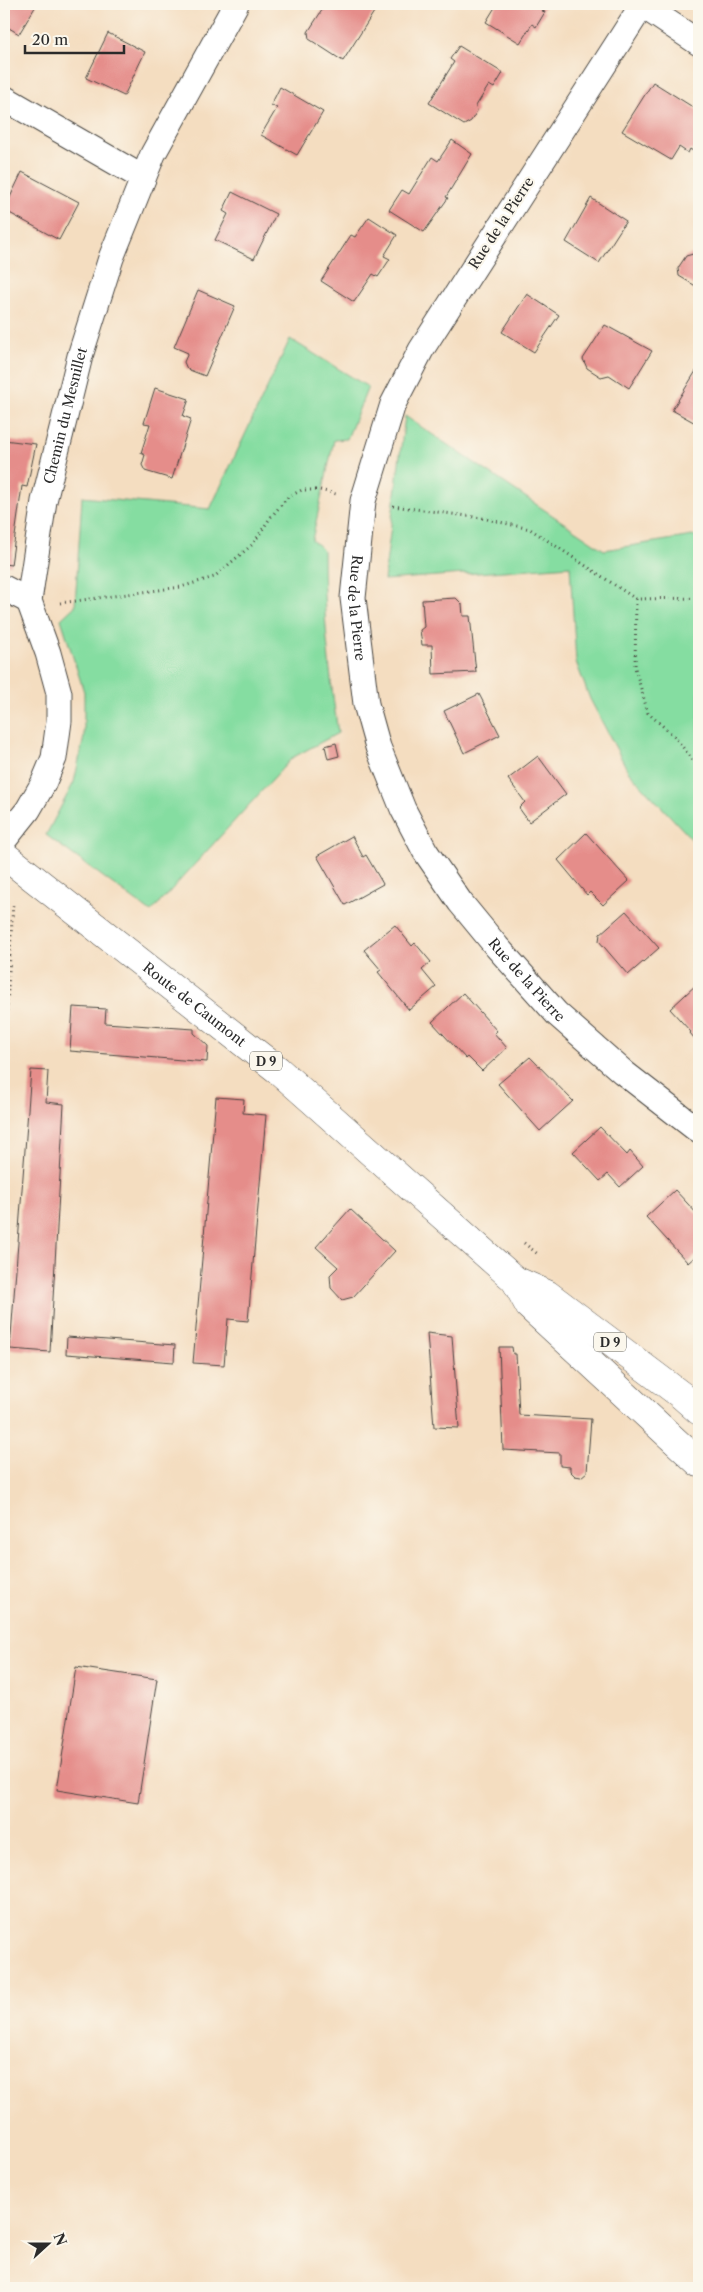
<svg xmlns="http://www.w3.org/2000/svg" width="703" height="2292" font-family="'Libre Caslon Text',serif">
<rect width="100%" height="100%" fill="#fbf7ec"/>
<filter id="ink" filterUnits="userSpaceOnUse"><feTurbulence type="fractalNoise" baseFrequency=".02" numOctaves="2"/><feDisplacementMap in="SourceGraphic" scale="10" xChannelSelector="R" yChannelSelector="G"/><feConvolveMatrix kernelMatrix="1 2 1 2 8 2 1 2 1" color-interpolation-filters="sRGB"/></filter>
<filter id="wash" filterUnits="userSpaceOnUse"><feTurbulence type="fractalNoise" baseFrequency=".0096" numOctaves="4" result="noise"/><feDisplacementMap in="SourceGraphic" scale="20" xChannelSelector="R" yChannelSelector="G"/><feGaussianBlur stdDeviation="1.12" result="paint"/><feColorMatrix in="noise" values="0 0 0 0 0 0 0 0 0 0 0 0 0 0 0 0 0 1.4 0 .05"/><feComposite in="paint" operator="in"/></filter>
<g filter="url(#wash)">
<rect width="100%" height="100%" fill="#f4ddc0"/>
<path fill="#85dda1" stroke="#588466" d="M290 339 368 387 347 439 334 440 312 540 323 550C323 612 329 671 338 733L292 758 151 912 46 835 74 782 84 737V692L61 619 75 606 82 497 210 509Z
M405 416 604 550 699 535V847L628 771 590 699 576 662 570 566 384 580Z"/>
<g id="blocks">
<path fill="#e58d8a" d="M4 4H37L19 34 4 25Z
M326 4H379L343 61 309 39 308 32Z
M497 4H546L542 11 545 12 536 27 532 24 520 43 486 22Z
M108 33 145 52 124 96 86 78Z
M459 46 503 73 494 88 489 85 476 106 477 111 471 121 464 125 429 103 454 62 450 59Z
M653 82 699 111V155L690 149 688 153 679 147 671 160 622 131Z
M280 87 323 112 297 155 261 135 277 108 271 105Z
M452 140 472 154 446 197 448 198 424 232 389 210 402 190 409 194 432 157 438 161Z
M22 172 79 202 59 240 4 210Z
M232 192 276 214 254 259 215 240 228 214 223 211Z
M591 198 626 221 599 263 566 242Z
M369 217 397 235 384 256 390 259 378 277 373 274 354 302 321 281 351 235 355 237Z
M699 244V288L679 276 678 268 686 256 693 254Z
M198 290 235 306 205 376 187 369 184 362 188 353 174 347Z
M527 294 559 315 534 352 502 332Z
M605 325 652 351 629 388 609 375 601 377 587 368 583 359Z
M696 371 699 374V425L672 410Z
M155 388 189 399 183 416 191 419 172 479 145 471 142 465 145 455 141 453 150 424 144 423Z
M4 440 36 444 27 487 22 486 11 565 4 564Z
M456 598 462 604 463 616H470L476 672 433 674 432 645H422L420 630 424 627 422 600Z
M479 694 500 735 464 753 444 711Z
M336 743 339 756 328 759 325 746Z
M538 756 566 794 529 822 519 808 525 802 508 779Z
M586 833 629 881 603 905 590 892 587 895 558 860Z
M352 836 363 857 366 855 383 884 345 905 317 856Z
M626 911 659 948 628 975 599 941 600 934Z
M395 925 412 946 415 943 431 962 422 970 436 987 409 1010 378 972 381 970 364 950Z
M698 983 699 985V1044L690 1033 691 1032 670 1009Z
M463 993 497 1031 494 1033 507 1048 482 1071 468 1057 466 1059 432 1022Z
M73 1007 106 1009 105 1023 194 1029V1033L208 1046 207 1062 70 1051Z
M530 1057 573 1101 540 1131 498 1084Z
M31 1070 48 1071 46 1102 64 1104 50 1352 10 1349Z
M216 1097 244 1099 243 1113 266 1115 248 1321 228 1319 224 1365 193 1363Z
M600 1127 627 1155 630 1151 643 1166 620 1187 608 1174 600 1181 573 1152Z
M675 1190 699 1216V1253L688 1263 646 1217Z
M350 1209 395 1251 353 1297 342 1300 331 1288 330 1275 338 1267 316 1247Z
M427 1333 452 1336 459 1428 434 1427Z
M67 1337 175 1345 174 1362 66 1354Z
M499 1347H512L513 1354H516L519 1415 591 1419 587 1472 581 1477 575 1476 570 1471V1467L560 1466V1453L503 1450Z
M76 1667 157 1679 138 1803 57 1790Z"/>
</g>
</g>
<g filter="url(#ink)">
<use href="#blocks" fill-opacity="0" stroke="#494641" stroke-width="1"/>
<g fill="none" stroke-linecap="round" stroke-linejoin="round">
<g stroke="#494641" stroke-width="27">
<g id="street">
<path id="s1" d="M643 4 421 350 393 404 363 501 353 598 366 704 378 747 403 809 425 851 460 902 497 947 557 1014 623 1072 699 1131"/>
<path d="M642 5 699 43"/>
<path d="M4 98 143 178"/>
<path d="M4 588 29 601"/>
<path id="s2" d="M4 840 28 810 43 784 54 758 59 721V693L48 653 29 601 44 501 80 356 111 258 153 154 236 4"/>
</g>
</g>
<g stroke="#494641" stroke-width="29">
<g id="primary">
<path id="s3" d="M4 855 278 1070 515 1280 547 1294 681 1395 699 1411"/>
<path d="M515 1280 529 1306 699 1463"/>
</g>
</g>
<path stroke="#494641" stroke-width="3" stroke-dasharray="1 4" stroke-linecap="butt" d="M393 506 482 518 530 529 636 599 699 598
M636 599 635 668 648 713 674 736 699 768
M60 603 181 587 214 577 253 544 270 518 288 497 302 490H320L336 494
M4 1061 13 902
M524 1243 539 1255"/>
<use href="#street" stroke="#fff" stroke-width="25"/>
<use href="#primary" stroke="#fff" stroke-width="28"/>
</g>
</g>
<g text-anchor="middle" dominant-baseline="central" stroke-width="4.5" stroke-linejoin="round" paint-order="stroke">
<g fill="#fbf7ec" stroke="#696865" stroke-width="1">
<rect x="250" y="1051.5" width="32" height="19" rx="4"/>
<rect x="594" y="1332.5" width="32" height="19" rx="4"/>
</g>
<g font-size="12" font-weight="bold" fill="#2b2b2b">
<text x="266" y="1061">D 9</text>
<text x="610" y="1342">D 9</text>
</g>
<g font-size="14" fill="#2b2b2b" stroke="#fbf7ec">
<text transform="translate(501 223) rotate(-57)">Rue de la Pierre</text>
<text stroke="none"><textPath href="#s2" startOffset="448">Chemin du Mesnillet</textPath></text>
<text stroke="none"><textPath href="#s1" startOffset="681">Rue de la Pierre</textPath></text>
<text stroke="none"><textPath href="#s1" startOffset="1101">Rue de la Pierre</textPath></text>
<text stroke="none"><textPath href="#s3" startOffset="242">Route de Caumont</textPath></text>
</g>
</g>
<rect width="703" height="2292" fill="none" stroke="#fbf7ec" stroke-width="20"/>
<g transform="translate(48 2244) rotate(69)" stroke="#fbf7ec" stroke-width="4" paint-order="stroke">
<path d="M0-4L9 19L0 12L-9 19Z" fill="#2b2b2b"/>
<text y="-8" font-size="14" font-weight="bold" text-anchor="middle" fill="#2b2b2b">N</text>
</g>
<path d="M25 45v8h99v-8" fill="none" stroke="#2b2b2b" stroke-width="2.5"/>
<text x="32" y="45" font-size="15" fill="#2b2b2b" stroke="#fbf7ec" stroke-width="4" paint-order="stroke">20 m</text>
</svg>
